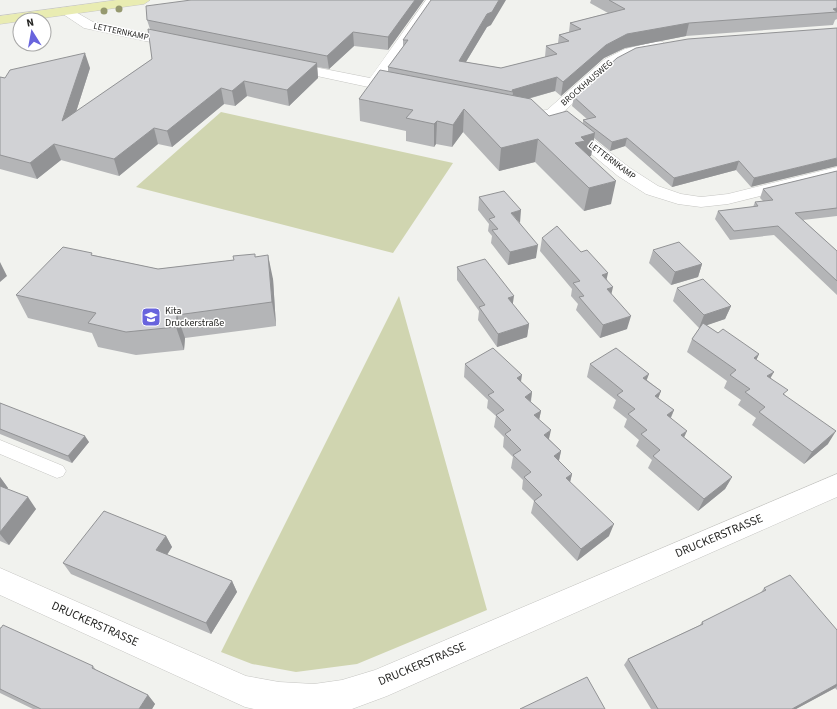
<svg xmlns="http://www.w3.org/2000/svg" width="837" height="709" font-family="'Source Sans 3',sans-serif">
<rect width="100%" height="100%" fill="#f1f2ee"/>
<path fill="#d0d5b0" d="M221 112 453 163 393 253 136 187Z
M399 296 487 610 357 664 296 672 252 664 221 652Z"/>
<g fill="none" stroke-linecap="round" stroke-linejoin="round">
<g stroke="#c6c6c3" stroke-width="1">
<path id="lane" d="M0 440 63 466 66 471 63 476 57 478 0 454Z"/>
</g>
<g stroke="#c6c6c3" stroke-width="1">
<path id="street" d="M426 0H438L382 81 406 86 408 89 406 92 401 93 373 88 289 70 284 69 282 66 284 63 289 62 370 78Z
M67 7 93 22 179 40 184 41 186 44 184 47 179 48 84 28 63 14 61 11Z
M658 41 663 42 665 45 663 48 635 55 615 65 561 114 630 168 658 186 681 194 701 197 728 194 837 167V177L728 204 701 207 678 204 646 194 618 176 549 119C537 121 525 119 514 116L511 113 514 110C525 107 536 112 547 110L605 59 625 49Z
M837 474V497L387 696 352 709H254L245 707 0 595V568L246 676 279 682 314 684 342 680 375 670Z"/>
</g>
<g stroke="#c6c6c3" stroke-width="1">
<path id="secondary" d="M117 0H150L144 4 0 24V16Z"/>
</g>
<use href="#lane" fill="#fff" fill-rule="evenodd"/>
<use href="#street" fill="#fff" fill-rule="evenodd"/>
<use href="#secondary" fill="#e9ecb2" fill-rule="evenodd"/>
</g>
<g fill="#96996f">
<circle cx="119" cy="9" r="3.5"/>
<circle cx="104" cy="11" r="3.5"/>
</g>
<path fill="#b4b5b7" d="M424 0 388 50 354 46 329 69 317 67 318 78 289 106 247 96 235 106 224 104 172 147 158 144 119 176 61 160 37 179 0 169V77L5 78 90 68 76 112 152 59 150 29 147 20Z
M591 0H837V19L835 20 833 25 686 36 625 48 604 58 561 96 555 91 528 99 549 116 583 123V120L587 119 572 106 574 97 837 28 751 187 736 170 672 187 625 146 610 151 594 138 591 156H589L611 204 584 211 535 162 499 171 463 132 452 147 436 144 434 147 406 141V131L360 121 359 99 388 72V67L403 47V40L491 25 487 27 466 62 501 68 545 57 546 46 558 43 559 35 569 32 570 23 608 13 590 3Z
M837 171V216L803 220 837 251V295L774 235 730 240 715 219 718 211 753 207 755 202 763 201 760 198 763 189Z
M479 197 520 223 536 258 508 265 491 243 492 236 488 231 489 224 478 210Z
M542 238 607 279 611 294 627 329 600 338 576 310 578 304 571 296 572 289 540 251Z
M653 250 702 264 698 277 671 285 649 263Z
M93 255 158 269 234 260 255 257 273 279 276 326 185 338 184 350 136 355 98 347 92 333 28 318 16 295Z
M457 267 529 324 527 337 497 347 478 320 479 311 457 280Z
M677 288 731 306 725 319 706 325 718 333 759 354 756 360 785 395 828 444 804 464 752 425 756 418 738 405 741 400 724 388 727 381 687 352 692 339 700 327 699 328 673 301Z
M465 364 521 382 532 392 531 402 541 411 539 420 549 439 561 451 559 461 572 474 570 482 609 536 577 561 531 513 534 501 522 489 523 480 511 468 513 457 503 447 504 437 494 427 496 416 487 408 488 400 464 377Z
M590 364 647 380 661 391 658 398 674 410 671 418 684 437 732 477 725 489 698 511 648 468 652 460 636 446 639 440 624 427 627 419 613 408 616 400 587 377Z
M0 403 89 442 72 463 0 434Z
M0 477 8 488 7 489 36 509 9 545 0 541Z
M166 536 172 547 167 555 232 581 237 592 211 634 71 574 63 563Z
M764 588 837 630V690L835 688 796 709H651L624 665 628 659 700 625 702 622 760 594Z
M0 628 93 666 96 670 148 695 155 704 152 709H33L0 693Z"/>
<path fill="#929395" d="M415 0H424L388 50V37Z
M499 0H506L491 25 487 27 458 75 459 61 487 14Z
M837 8V12L833 9Z
M689 23 686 36 625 48 604 58 561 96 563 82 606 45 627 34Z
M353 32 354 46 329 69 327 56Z
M85 53 90 68 68 137 62 121Z
M317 63 318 78 289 106 287 90Z
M557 77 555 91 512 103 513 92 512 90Z
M244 81 247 96 235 106 232 91Z
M221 88 224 104 172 147 167 131Z
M464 109 463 132 452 147 453 125Z
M437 121 436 144 434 147V124Z
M154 128 158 144 119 176 114 159Z
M595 133 591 156 582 158 575 143 581 137Z
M627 138 625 146 610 151 612 142Z
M538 139 535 162 499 171 501 148Z
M54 144 61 160 37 179 30 163Z
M837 158V166L751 187 754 178Z
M739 161 736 170 672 187 674 178Z
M616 181 611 204 584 211 589 188Z
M521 210 520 223 511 213Z
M538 245 536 258 508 265 510 252Z
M268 255 273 279 276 326 272 302Z
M0 262 7 276 0 282Z
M702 264 698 277 671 285 675 272Z
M608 273 605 286 602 275Z
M613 287 610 300 607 289Z
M514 296 512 309 508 298Z
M731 306 725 319 699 328 704 315Z
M177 315 185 338 184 350 176 327Z
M631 316 627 329 600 338 603 325Z
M529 324 527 337 497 347 498 334Z
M759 354 753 367 754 358Z
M774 372 767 384V376Z
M649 374 644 387 643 378Z
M522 375 520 388 517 378Z
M661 391 656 404 655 396Z
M532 392 530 405 525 397Z
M674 410 668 423 667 415Z
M541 411 538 424 534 415Z
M551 430 548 443 544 435Z
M687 431 681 444V435Z
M836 431 828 444 804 464 812 452Z
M85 436 89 442 72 463 68 456Z
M561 451 558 464 554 456Z
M572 474 569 486 566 478Z
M0 477 8 488 2 495 0 493Z
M732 477 725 489 698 511 704 499Z
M28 497 36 509 9 545 0 534V532Z
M614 524 609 536 577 561 581 549Z
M166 536 172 547 162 562 156 550Z
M232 581 237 592 211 634 206 623Z
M837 684V686L835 688 796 709H792Z
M148 695 155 704 152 709H139Z"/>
<path fill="#d1d2d5" stroke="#929395" d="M191 0H415L388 37 353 32 327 56 147 20 146 6Z
M431 0H499L492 12 487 14 459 61 501 68 557 54 546 46 569 41 559 35 581 29 570 23 625 9 609 0H837V8L833 9 837 12 689 23 627 34 606 45 563 82 557 77 512 90 513 92 388 67 408 40H403Z
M837 28V158L754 178 739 161 674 178 627 138 612 142 583 120 596 117 574 97 617 58 636 48 688 39Z
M148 29 317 63 287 90 244 81 232 91 221 88 167 131 154 128 114 159 54 144 30 163 0 155V77L5 78 10 70 85 53 62 121 152 59Z
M380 70 531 99 549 116 567 111 595 133 581 137 585 141 575 143 616 181 589 188 538 139 501 148 464 109 453 125 437 121 434 124 406 118 413 110 359 99Z
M837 171V208L795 213 837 251V281L778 226 734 231 718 211 758 206 755 202 773 200 763 189Z
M504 191 521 210 511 213 538 245 510 252 492 230 498 229 489 219 495 217 479 197Z
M557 226 581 252 587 250 608 273 602 275 613 287 607 289 631 316 603 325 579 297 584 296 573 283 580 281 542 238Z
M679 242 702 264 675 272 653 250Z
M63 247 92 253 91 255 158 269 234 260 233 256 255 254V257L268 255 272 302 177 315 176 327 126 332 88 323 96 313 16 295Z
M485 259 514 296 508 298 529 324 498 334 479 307 485 305 457 267Z
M703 279 731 306 704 315 677 288Z
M703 323 718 333 723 329 759 354 754 358 774 372 767 376 788 390 783 394 836 431 812 452 759 412 765 407 745 392 750 389 730 375 736 370 692 339Z
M493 348 522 375 517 378 532 392 525 397 541 411 534 415 551 430 544 435 561 451 554 456 572 474 566 478 614 524 581 549 534 501 542 495 524 477 531 472 513 455 521 450 505 434 511 430 496 415 504 410 488 395 494 392 465 364Z
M616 348 649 374 643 378 661 391 655 396 674 410 667 415 687 431 681 435 732 477 704 499 653 456 660 450 641 434 647 430 628 414 635 409 617 395 623 391 590 364Z
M0 403 85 436 68 456 0 429Z
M0 486 28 497 0 532Z
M104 511 166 536 156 550 232 581 206 623 63 563Z
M790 575 837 630V684L792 709H658L628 659 703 624 702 622 766 590 764 588Z
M3 625 93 666 92 668 148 695 139 709H41L0 689V628H1Z
M587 677 605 709H520Z"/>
<defs>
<g id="school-square" transform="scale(1)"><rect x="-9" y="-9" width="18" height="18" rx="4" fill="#6864dd" stroke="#fff"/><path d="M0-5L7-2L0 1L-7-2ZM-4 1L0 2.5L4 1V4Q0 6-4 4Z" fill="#fff"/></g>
</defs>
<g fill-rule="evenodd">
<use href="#school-square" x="151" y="317"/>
</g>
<g text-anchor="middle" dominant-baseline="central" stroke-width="3" stroke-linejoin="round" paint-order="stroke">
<g font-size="9" fill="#262624" stroke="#fff">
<text transform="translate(121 32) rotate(12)">LETTERNKAMP</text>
<text transform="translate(587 83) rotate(-41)">BROCKHAUSWEG</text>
<text transform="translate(612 161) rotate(37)">LETTERNKAMP</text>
</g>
<g font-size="10" fill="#262624" stroke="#fff" text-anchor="start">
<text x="165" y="311">Kita<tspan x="165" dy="12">Druckerstraße</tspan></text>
</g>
<g font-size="12" fill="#262624" stroke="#fff">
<text transform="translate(719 536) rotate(-23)">DRUCKERSTRASSE</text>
<text transform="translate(95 624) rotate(24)">DRUCKERSTRASSE</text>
<text transform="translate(422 664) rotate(-23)">DRUCKERSTRASSE</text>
</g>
</g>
<g transform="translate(32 32) rotate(349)"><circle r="19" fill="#ffffff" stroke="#a8a8a7"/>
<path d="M0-3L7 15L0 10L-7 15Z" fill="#6864dd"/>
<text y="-6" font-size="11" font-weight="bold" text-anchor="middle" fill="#262624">N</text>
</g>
</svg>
